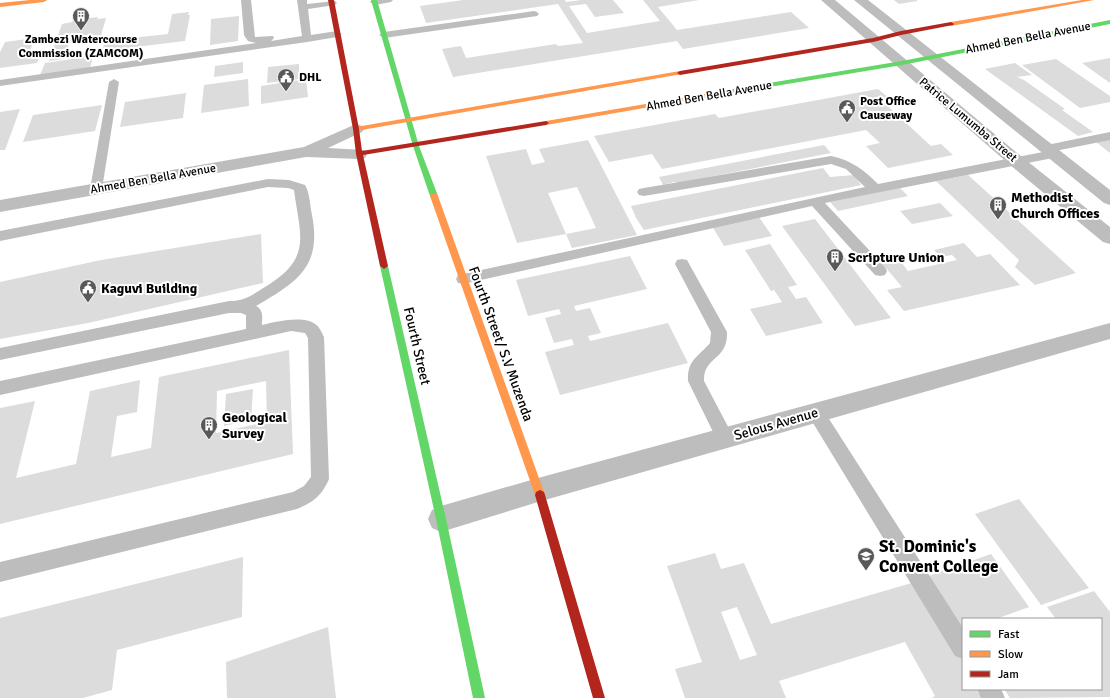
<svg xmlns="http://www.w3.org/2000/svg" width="1110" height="698" font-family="Signika,sans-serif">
<rect width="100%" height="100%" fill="#fff"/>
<path fill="#dcdcdc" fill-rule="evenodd" d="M463 0H565L566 2 581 0H613L624 13 595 17 586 4 569 6 587 33 660 21 643 0H699L658 7 677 30 791 12 809 28 683 49 677 41 453 77 442 49 461 46 466 58 556 44 558 46 583 43 558 4 426 23 420 6Z
M894 0H917V1L899 4Z
M189 12 188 15H190L185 41 102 51 105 41 168 34 172 14Z
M239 16 238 41 210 45 211 19Z
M98 17 97 19 106 18 100 39 69 43 64 59 49 61 62 24 72 22 73 20Z
M35 38 29 53 42 51 37 63 0 68V52L5 42Z
M93 56 90 68 40 75 45 63Z
M1110 58V83L1082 63Z
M1056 59 1110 96V102L1080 108 1022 65Z
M243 62V73L214 77 215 66Z
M1015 63 1032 75 1017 77 1024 80 1065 109 1062 110 1093 132 1078 136 985 69Z
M299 64V79L267 83 268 67Z
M248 79 249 106 201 113 204 85Z
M306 79 308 97 261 104V86Z
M878 89 889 98 881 100 931 146 941 144 953 155 888 168 866 146 880 143 866 130 662 169 652 154 609 162 594 136 715 114 719 118Z
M186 93 183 118 120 127 125 102Z
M102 105 95 131 23 142 33 115Z
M20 109 5 150H0V112Z
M1110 139V153L1096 142Z
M588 140 637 235 572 248 566 234 596 228 577 187 548 193 566 234 517 243 486 156 526 149 532 165 545 162 539 149Z
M824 145 831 153 678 183 674 182 663 185 659 177Z
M823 168 830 177 854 175 861 185 644 230 636 218 631 206Z
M968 175 1076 273 1035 285 1015 267 1019 260 936 181Z
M900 188 908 196 838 211 830 202Z
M940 203 953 216 912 224 900 211Z
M759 217 772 236 724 246 712 226Z
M815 219 891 318 855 326 782 226Z
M261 234 263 283 88 323 0 339V282L101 260Z
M964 243 977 257 990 254 1020 285 904 311 887 290 902 287 881 262 898 258 908 271 957 260 952 255 941 257 934 250Z
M770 244 797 285 788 287 796 299 806 297 823 323 766 336 750 309 782 302 774 290 771 291 745 250Z
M630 256 647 289 574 306 576 311 590 308 601 333 588 336 590 341 668 323 688 363 560 395 545 352 574 345 572 339 554 343 545 318 561 314 559 309 528 316 516 280Z
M289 350 293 454 0 524V408L35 401 16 478 76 464 90 391 140 380 137 412 117 416 111 457 151 448 159 377ZM266 381 267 422 216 433 217 391Z
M253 389 251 420 224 426 226 394Z
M1019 499 1089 588 1041 605 975 514Z
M715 553 721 569 744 563 771 624 915 582 963 654V689H976L982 698H932L935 696 905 642 779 681 786 698H685L675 669 702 662 667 566ZM737 607 757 655 740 660 721 612Z
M991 554 1029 607 996 619H963V632L923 578Z
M243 557 242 617 117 650 112 690 83 698H0V618Z
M1094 591 1110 612V697L1010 698 1004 689H1101V619H1056L1047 607Z
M328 627 336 698H227L226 662Z"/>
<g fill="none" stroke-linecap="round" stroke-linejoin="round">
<path fill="#bdbdbd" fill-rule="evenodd" d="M241 0H251L255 37 273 36 274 38 271 41 302 36 297 0H307V4L335 1 337 3 335 5 308 9 311 35 337 31 342 34 337 37 307 42 0 86V80L256 43 248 41 244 35Z
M372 0H393L391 2 375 5 370 2Z
M534 11 537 12 539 14 537 16 384 38 379 35 384 32Z
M114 79 119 82 102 189 101 192 96 193 91 192 90 189 109 82Z
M1110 132V140L1055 151 1059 154 1057 157 1053 158 825 203 885 267 887 271 885 275 880 276 875 275 812 206 463 284 458 283 456 279 458 275 463 274 865 187 846 169 831 164 644 196 639 195 637 192 639 189 644 188 831 156C851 160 864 170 878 184L1043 152 1040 149 1042 146Z
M268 179 289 180 305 185C310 193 310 206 312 215 322 267 297 282 256 306 264 310 262 318 262 325 275 322 303 315 315 324 319 326 322 333 324 337L329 479C322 495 314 502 297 509L0 582V562L293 492 304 486 311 477 308 338 305 333 291 331 0 395V381L246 329V315L241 313H229L0 360V348L229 301C245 301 252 295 265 287 313 258 300 236 294 190L288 188 268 187 0 241V231Z
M682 259 687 260 727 332C728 361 703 356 704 381L734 438 731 444 725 446 719 444 688 381C687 360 698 357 710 343L711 332 675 264 677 260Z
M816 406 822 408 963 628V659L955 656 810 418 807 413 810 408Z
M977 689H1001L1005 698H981Z"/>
<path fill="#bdbdbd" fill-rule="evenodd" d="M821 0H835L1022 157 1110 227V244L1103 242 1010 165Z
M854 0H868L1110 190V205L1104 203Z
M356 124 362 126 364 129 362 132 328 148 365 150 367 154 365 158 359 159 306 157 0 212V200L304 147Z
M1110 323V339L538 502 441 532 432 528 428 519 432 510 441 506 538 478Z"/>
<path fill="#63d668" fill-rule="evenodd" d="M371 0H377L419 146 438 196 437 198H431L430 196 413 146Z
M1110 20V24L902 65 763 88 760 86 763 84 902 61Z
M384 263 388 266 446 519 485 698H473L436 519 380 266Z"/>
<path fill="#ff974d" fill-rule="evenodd" d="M30 0H47L44 2 0 7V3Z
M1082 0H1094L951 26 948 24 951 22Z
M680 71 683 73 682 74 356 131 353 129 356 127Z
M763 84 766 86 765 87 546 125 543 123 546 121Z
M431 194H437L438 196 545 495 544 498 540 500 536 498 535 495 430 196Z"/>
<path fill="#b3261e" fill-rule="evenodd" d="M328 0H334L359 129 362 151 546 121 549 123 546 125 363 155 388 266 384 269 380 266 356 154 353 129Z
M951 22 954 24 953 25 901 35 873 42 680 75 677 73 680 71 873 38 901 31Z
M540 490 544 492 545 495 605 698H593L535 495 536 492Z"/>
</g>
<defs>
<g id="building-pin" transform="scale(0.9)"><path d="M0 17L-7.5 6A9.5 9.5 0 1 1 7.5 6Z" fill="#595959" stroke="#fff"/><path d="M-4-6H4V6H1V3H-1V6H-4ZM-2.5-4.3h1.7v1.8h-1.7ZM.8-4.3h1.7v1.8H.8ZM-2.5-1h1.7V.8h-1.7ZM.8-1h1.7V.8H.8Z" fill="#fff"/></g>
<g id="civic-pin" transform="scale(0.9)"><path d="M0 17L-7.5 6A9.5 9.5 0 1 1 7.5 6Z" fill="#595959" stroke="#fff"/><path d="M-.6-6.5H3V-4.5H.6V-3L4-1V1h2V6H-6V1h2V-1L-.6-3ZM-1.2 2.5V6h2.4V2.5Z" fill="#fff"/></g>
<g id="university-pin" transform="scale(0.9)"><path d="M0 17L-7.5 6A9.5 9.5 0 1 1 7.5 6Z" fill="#595959" stroke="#fff"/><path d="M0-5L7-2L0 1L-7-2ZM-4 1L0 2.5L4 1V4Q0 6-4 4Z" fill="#fff"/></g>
</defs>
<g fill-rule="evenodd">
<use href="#building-pin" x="81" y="16"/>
<use href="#civic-pin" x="286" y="77"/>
<use href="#civic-pin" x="847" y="108"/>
<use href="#building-pin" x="998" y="205"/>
<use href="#building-pin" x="835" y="257"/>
<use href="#civic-pin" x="88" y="288"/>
<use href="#building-pin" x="209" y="425"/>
<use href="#university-pin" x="866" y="556"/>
</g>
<g text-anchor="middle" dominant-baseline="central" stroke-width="4" stroke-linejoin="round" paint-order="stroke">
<g font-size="12" fill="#000" stroke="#fff">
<text transform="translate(1028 38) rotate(-11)">Ahmed Ben Bella Avenue</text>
<text transform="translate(709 96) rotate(-10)">Ahmed Ben Bella Avenue</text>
<text transform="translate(968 120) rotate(40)">Patrice Lumumba Street</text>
<text transform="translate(153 179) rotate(-10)">Ahmed Ben Bella Avenue</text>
</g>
<g font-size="12" font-weight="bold" fill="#000" stroke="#fff" text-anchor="start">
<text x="81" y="39" text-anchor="middle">Zambezi Watercourse<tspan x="81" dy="14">Commission (ZAMCOM)</tspan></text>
<text x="299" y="77">DHL</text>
<text x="860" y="101">Post Office<tspan x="860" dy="14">Causeway</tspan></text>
</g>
<g font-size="14" font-weight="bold" fill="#000" stroke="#fff" text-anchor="start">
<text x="1011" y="197">Methodist<tspan x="1011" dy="16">Church Offices</tspan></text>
<text x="848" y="257">Scripture Union</text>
<text x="101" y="288">Kaguvi Building</text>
<text x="222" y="417">Geological<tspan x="222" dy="16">Survey</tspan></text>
</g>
<g font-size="14" fill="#000" stroke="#fff">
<text transform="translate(501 344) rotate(70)">Fourth Street/ S.V Muzenda</text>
<text transform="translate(417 346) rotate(77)">Fourth Street</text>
<text transform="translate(776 424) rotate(-16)">Selous Avenue</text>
</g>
<g font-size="17" font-weight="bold" fill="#000" stroke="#fff" text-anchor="start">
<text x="879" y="546">St. Dominic's<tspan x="879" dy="20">Convent College</tspan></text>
</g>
</g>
<rect x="962" y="618" width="140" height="72" fill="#ffffff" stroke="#999999"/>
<rect x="970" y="631" width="20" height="6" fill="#63d668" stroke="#999999"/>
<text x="998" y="638" font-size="12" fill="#000000">Fast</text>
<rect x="970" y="651" width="20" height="6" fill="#ff974d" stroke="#999999"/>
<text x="998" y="658" font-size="12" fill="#000000">Slow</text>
<rect x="970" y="671" width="20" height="6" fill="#b3261e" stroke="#999999"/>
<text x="998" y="678" font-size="12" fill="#000000">Jam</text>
</svg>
